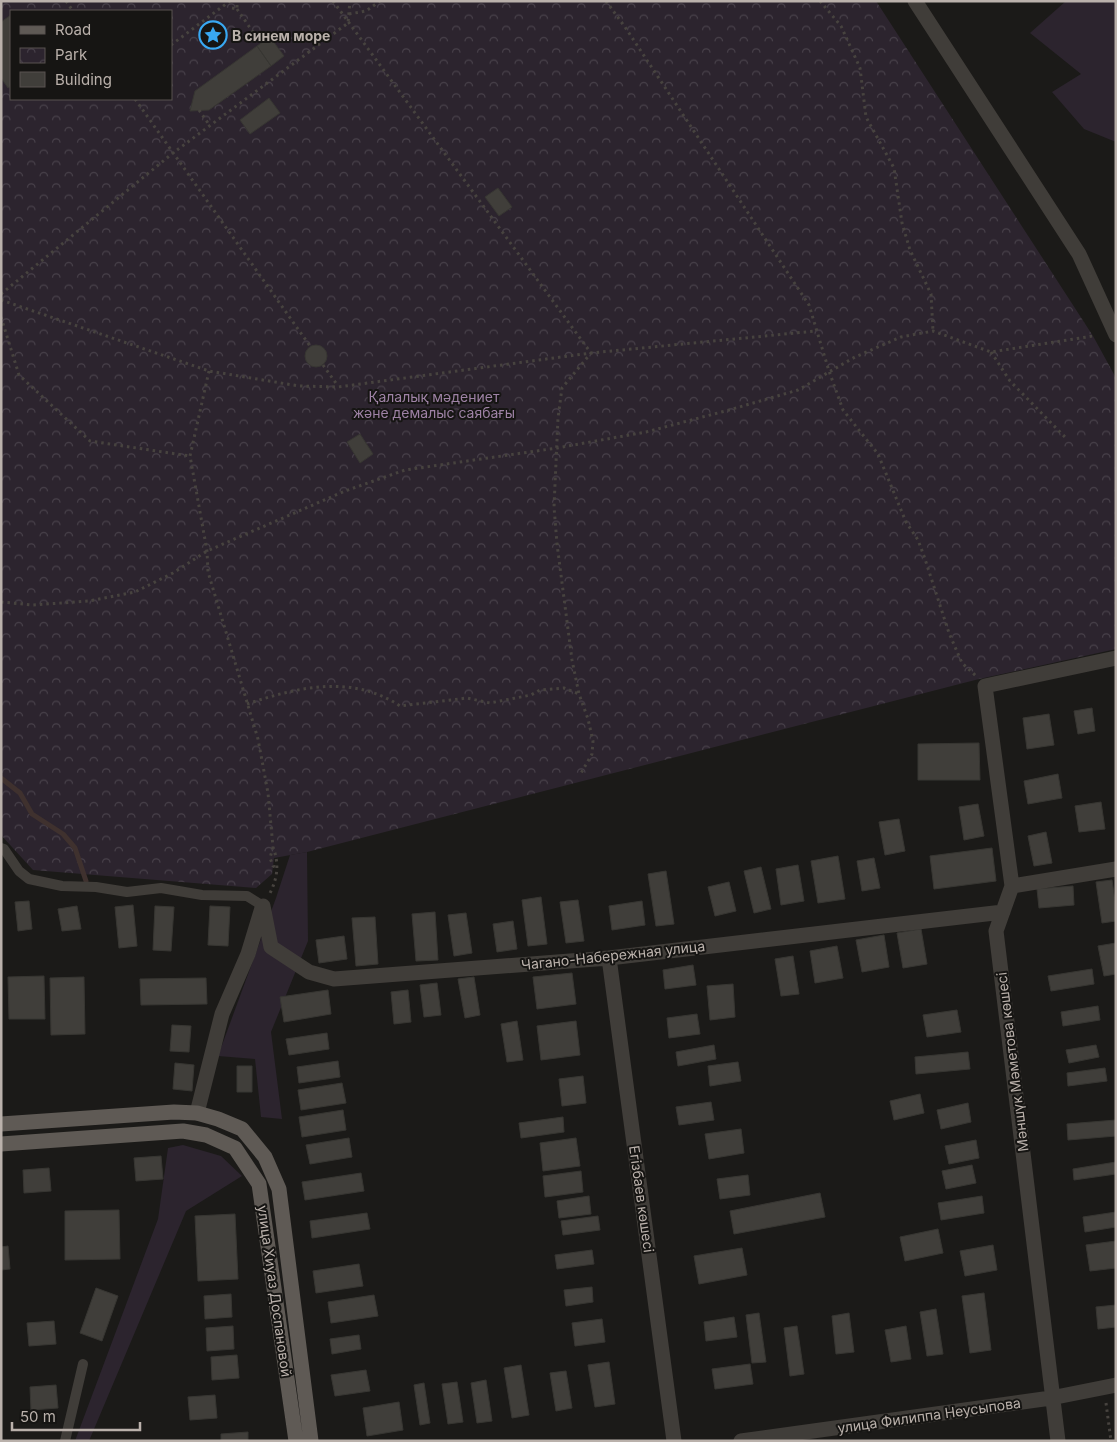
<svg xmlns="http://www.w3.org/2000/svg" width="1117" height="1442" font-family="Inter,sans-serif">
<defs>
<pattern id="park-crowns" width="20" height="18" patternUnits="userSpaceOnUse" patternTransform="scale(1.25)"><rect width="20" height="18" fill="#2c242e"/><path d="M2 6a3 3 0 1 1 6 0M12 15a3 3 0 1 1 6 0" fill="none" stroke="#48414a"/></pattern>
</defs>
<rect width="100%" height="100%" fill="#1b1a18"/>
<path fill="#2c242e" d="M1066 1H1116V142L1084 129 1052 92 1081 74 1030 33Z
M307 852 308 941 271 1032 282 1119 261 1117 255 1059 218 1056 276 898 290 855Z
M183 1145 221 1156 242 1176 186 1211 89 1441H75L158 1219 168 1148Z"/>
<path fill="url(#park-crowns)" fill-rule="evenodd" d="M1 1H876L1093 336 1116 378V649L979 679 307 852 274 858 272 874 256 888 33 870 1 835ZM11 11H171V99H11Z"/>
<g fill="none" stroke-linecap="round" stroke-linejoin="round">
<path stroke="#3f312e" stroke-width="5" d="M1 778 20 793 32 814 63 834 75 848 86 881"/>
</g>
<path fill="#403e3a" stroke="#373632" d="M11 15V86L8 88 1 78V22Z
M270 37 284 56 271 66 257 46Z
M257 46 271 66 209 110 190 111 195 91Z
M269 98 280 113 250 134 240 120Z
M498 188 512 207 499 216 485 197Z
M305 356a11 11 0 1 1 22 0a11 11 0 1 1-22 0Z
M360 434 373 454 360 463 347 442Z
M1092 708 1095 731 1078 734 1074 711Z
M1049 714 1054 745 1027 749 1023 718Z
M979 743 980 780H918V744Z
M1058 774 1062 798 1028 804 1024 781Z
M1101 802 1105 829 1079 832 1075 806Z
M978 804 984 836 964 840 959 807Z
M899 819 905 851 885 855 879 822Z
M1046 832 1052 863 1034 866 1028 836Z
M992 848 996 881 934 889 930 856Z
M838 856 845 899 818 903 811 861Z
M874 858 880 888 862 891 857 861Z
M798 865 804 901 781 905 776 869Z
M761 867 771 909 754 913 744 871Z
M666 871 674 924 656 926 648 874Z
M1112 880 1116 908V921L1102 923 1096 882Z
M729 882 736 911 715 916 708 887Z
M1073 886 1074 905 1039 908 1037 889Z
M541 897 547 944 528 946 522 900Z
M578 900 584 941 566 943 560 902Z
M29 901 32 929 18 931 15 902Z
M642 901 645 925 612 930 609 906Z
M133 905 137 946 119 948 115 907Z
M77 906 81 929 62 931 58 909Z
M155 906 174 907 171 951 153 950Z
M210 906 230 907 228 946 208 945Z
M435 912 438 960 416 961 412 914Z
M466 913 472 953 454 956 448 915Z
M375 917 378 964 356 966 352 918Z
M513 921 517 949 497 952 493 924Z
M921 929 927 964 903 968 897 933Z
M884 935 889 967 862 972 856 940Z
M344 936 347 959 319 963 316 940Z
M1116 943V974L1104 976 1098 946Z
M837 946 843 978 815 983 810 951Z
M793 956 799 994 781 996 775 959Z
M693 965 696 985 665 989 663 970Z
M1092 969 1094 984 1051 991 1048 976Z
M572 973 576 1004 537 1009 533 977Z
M44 976 45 1019H9L8 977Z
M84 977 85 1034 51 1035 50 978Z
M474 977 480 1015 465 1018 458 979Z
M206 978 207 1004 141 1005 140 979Z
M437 983 441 1015 424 1017 420 985Z
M733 984 735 1017 710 1020 707 986Z
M328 990 331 1014 284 1022 280 997Z
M408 990 411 1022 394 1024 391 992Z
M1098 1006 1100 1020 1063 1026 1061 1012Z
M957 1010 961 1032 927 1037 923 1015Z
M697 1014 700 1034 669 1038 667 1018Z
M517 1021 523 1060 507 1062 501 1024Z
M576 1021 580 1055 541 1060 537 1026Z
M172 1025 191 1026 189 1052 170 1051Z
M327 1033 329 1049 289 1055 286 1039Z
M714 1045 716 1059 678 1066 676 1052Z
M1096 1045 1099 1057 1069 1063 1066 1050Z
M968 1052 970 1069 916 1074 915 1057Z
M338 1061 340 1077 299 1083 297 1067Z
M738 1062 741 1081 710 1086 708 1066Z
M175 1063 194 1065 192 1091 173 1089Z
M237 1066H252V1092H237Z
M1105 1068 1107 1081 1068 1086 1067 1073Z
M583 1076 586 1103 562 1106 559 1079Z
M342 1083 346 1103 301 1110 298 1090Z
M920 1094 924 1113 894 1120 890 1101Z
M711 1102 714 1120 679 1125 676 1107Z
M968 1103 971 1122 941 1129 937 1110Z
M343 1110 346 1130 302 1137 299 1117Z
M563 1117 564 1132 521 1138 519 1123Z
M1116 1120V1136L1068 1140 1067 1124Z
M741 1129 744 1153 709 1159 705 1134Z
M349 1138 352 1157 310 1164 306 1145Z
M576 1138 580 1166 543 1171 540 1143Z
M976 1140 979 1158 949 1164 945 1146Z
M161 1156 163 1179 136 1181 134 1158Z
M1116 1162V1174L1074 1180 1073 1169Z
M972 1165 976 1183 946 1189 942 1171Z
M49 1168 51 1191 24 1193 23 1170Z
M581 1171 583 1192 545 1197 543 1176Z
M361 1173 364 1191 305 1200 302 1182Z
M748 1175 750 1195 720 1199 717 1179Z
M820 1193 825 1217 734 1234 730 1211Z
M589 1196 591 1214 559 1218 557 1201Z
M982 1196 984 1213 941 1220 938 1203Z
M119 1210 120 1259 65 1260V1211Z
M1116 1212V1227L1085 1232 1083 1217Z
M367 1213 370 1229 312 1238 310 1221Z
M235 1214 238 1279 198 1281 195 1216Z
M598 1216 600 1230 563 1235 561 1221Z
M938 1229 943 1253 905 1261 900 1237Z
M1116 1241V1268L1090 1271 1086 1245Z
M993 1245 997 1270 965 1276 960 1251Z
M8 1246 10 1269 1 1270V1247Z
M742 1248 747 1275 699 1284 694 1256Z
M592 1250 594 1264 557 1269 555 1255Z
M359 1264 363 1286 316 1293 313 1271Z
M592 1287 593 1302 566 1306 564 1290Z
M96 1288 118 1296 102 1341 80 1333Z
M984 1293 991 1350 970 1353 962 1296Z
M231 1294 232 1317 205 1319 204 1296Z
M374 1295 378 1316 331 1323 328 1302Z
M1116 1305V1327L1098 1329 1096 1307Z
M936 1309 943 1354 927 1356 920 1312Z
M759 1313 766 1362 752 1363 746 1315Z
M849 1313 854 1352 836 1354 832 1316Z
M734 1317 737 1337 706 1341 704 1322Z
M602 1319 605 1342 575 1346 572 1323Z
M54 1321 56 1344 29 1346 27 1323Z
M233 1326 234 1349 207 1351 206 1328Z
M797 1326 804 1374 790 1376 784 1328Z
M906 1326 911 1359 891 1362 885 1330Z
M359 1335 361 1349 332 1354 330 1339Z
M237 1355 239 1378 212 1380 211 1357Z
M609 1362 615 1404 595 1407 588 1365Z
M750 1364 753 1384 715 1389 712 1369Z
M521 1365 529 1415 512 1418 504 1368Z
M366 1370 370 1391 335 1396 331 1375Z
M566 1371 572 1408 556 1411 550 1373Z
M486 1380 492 1421 477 1423 471 1383Z
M457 1382 463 1422 448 1424 442 1384Z
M424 1383 430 1423 420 1425 414 1385Z
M56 1385 58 1408 31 1410 30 1387Z
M215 1395 217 1418 190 1420 188 1397Z
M399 1402 403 1430 367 1436 363 1408Z
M248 1432V1441H221V1434Z"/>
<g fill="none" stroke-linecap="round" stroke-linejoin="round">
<path stroke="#47433f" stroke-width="3" stroke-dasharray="2.5 4" stroke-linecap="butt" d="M66 1 73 11
M333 1 591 353 562 388 558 418 554 507 557 544 572 660 579 694 588 719 593 741 592 754 580 775
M606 1 625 27 809 305 829 371 843 410 878 454 906 522 918 540 924 556 949 633 962 663 976 676
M820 1 841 26 860 68 866 117 894 168 902 223 910 250 931 294 933 331
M232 8 237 9V5
M237 9 255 35
M349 14 366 11 380 1
M171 45 230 1
M135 99 310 346
M199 110 210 126
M1 294 173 153 348 23 350 1
M1 300 209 371 299 386 338 387 591 353 816 331
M1 317 19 375 90 441 190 456
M991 352 1010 381 1065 437
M323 365 338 386
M209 371 190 456 207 551 208 572 258 739 268 793 273 847C279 863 278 877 270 893
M1 602 33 605 89 601 135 592 173 573 207 551 345 491 405 470 557 448 646 432 729 410 798 390 855 357 901 337 933 331 991 352 1093 336
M247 704C298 687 352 674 400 706L467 698 490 703 531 695 540 690 564 688 579 694
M273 847 270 858 273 866 277 868
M1106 1403 1111 1441"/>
<path stroke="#403d39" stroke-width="10" d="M1 848 4 849 19 871 29 879 62 886 96 887 127 892 161 888 202 895 247 896 263 906
M65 1441 83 1364"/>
<path stroke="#403d39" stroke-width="15" d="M915 1 1079 254 1116 335
M1012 886 1116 869
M263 906 271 947 309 972 334 979 609 958 1003 912
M609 958 674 1441
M197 1113 222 1014 248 954 262 908
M741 1441 1051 1398 1116 1385
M1058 1441 996 931 1012 886 985 686 1116 658"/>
<path stroke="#5f5a55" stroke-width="15" d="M1 1124 174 1112 197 1113 218 1119 242 1129 265 1157 279 1189 311 1441
M1 1144 183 1131 206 1135 235 1148 259 1184 296 1441"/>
</g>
<defs>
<g id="sight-ring" transform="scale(1.4375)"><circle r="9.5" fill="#161513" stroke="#39a8f2" stroke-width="1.5"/><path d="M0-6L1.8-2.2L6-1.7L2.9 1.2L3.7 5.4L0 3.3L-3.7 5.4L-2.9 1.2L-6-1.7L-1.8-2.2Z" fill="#39a8f2"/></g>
</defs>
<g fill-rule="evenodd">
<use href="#sight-ring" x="213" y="35"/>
</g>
<g text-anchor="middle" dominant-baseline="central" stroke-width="4" stroke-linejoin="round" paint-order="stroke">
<g font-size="14" font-weight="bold" fill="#bab1ab" stroke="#161513" text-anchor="start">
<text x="232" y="35">В синем море</text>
</g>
<g font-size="14" fill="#9e82a5" stroke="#161513">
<text x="434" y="396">Қалалық мәдениет<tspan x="434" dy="16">және демалыс саябағы</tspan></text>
</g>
<g font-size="14" fill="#bab1ab" stroke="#161513">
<text transform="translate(613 955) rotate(-6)">Чагано-Набережная улица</text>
<text transform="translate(1012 1062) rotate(-97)">Мәншүк Мәметова көшесі</text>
<text transform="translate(642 1199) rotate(82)">Егізбаев көшесі</text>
<text transform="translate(275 1291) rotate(82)">улица Хиуаз Доспановой</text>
<text transform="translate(929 1415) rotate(-8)">улица Филиппа Неусыпова</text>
</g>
</g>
<rect width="1117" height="1442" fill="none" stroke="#bab1ab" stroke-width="5"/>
<rect x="10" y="10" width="162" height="90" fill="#161513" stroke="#585350"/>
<rect x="20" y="26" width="25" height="8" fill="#5f5a55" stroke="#585350"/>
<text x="55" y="35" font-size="15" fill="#bab1ab">Road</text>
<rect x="20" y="48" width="25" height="15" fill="url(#park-crowns)" stroke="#585350"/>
<text x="55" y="60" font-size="15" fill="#bab1ab">Park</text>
<rect x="20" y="72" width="25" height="15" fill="#403e3a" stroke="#585350"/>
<text x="55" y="85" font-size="15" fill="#bab1ab">Building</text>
<path d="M12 1422v8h128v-8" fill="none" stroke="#bab1ab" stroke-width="2.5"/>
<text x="20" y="1422" font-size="15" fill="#bab1ab" stroke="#161513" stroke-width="4" paint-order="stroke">50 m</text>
</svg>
